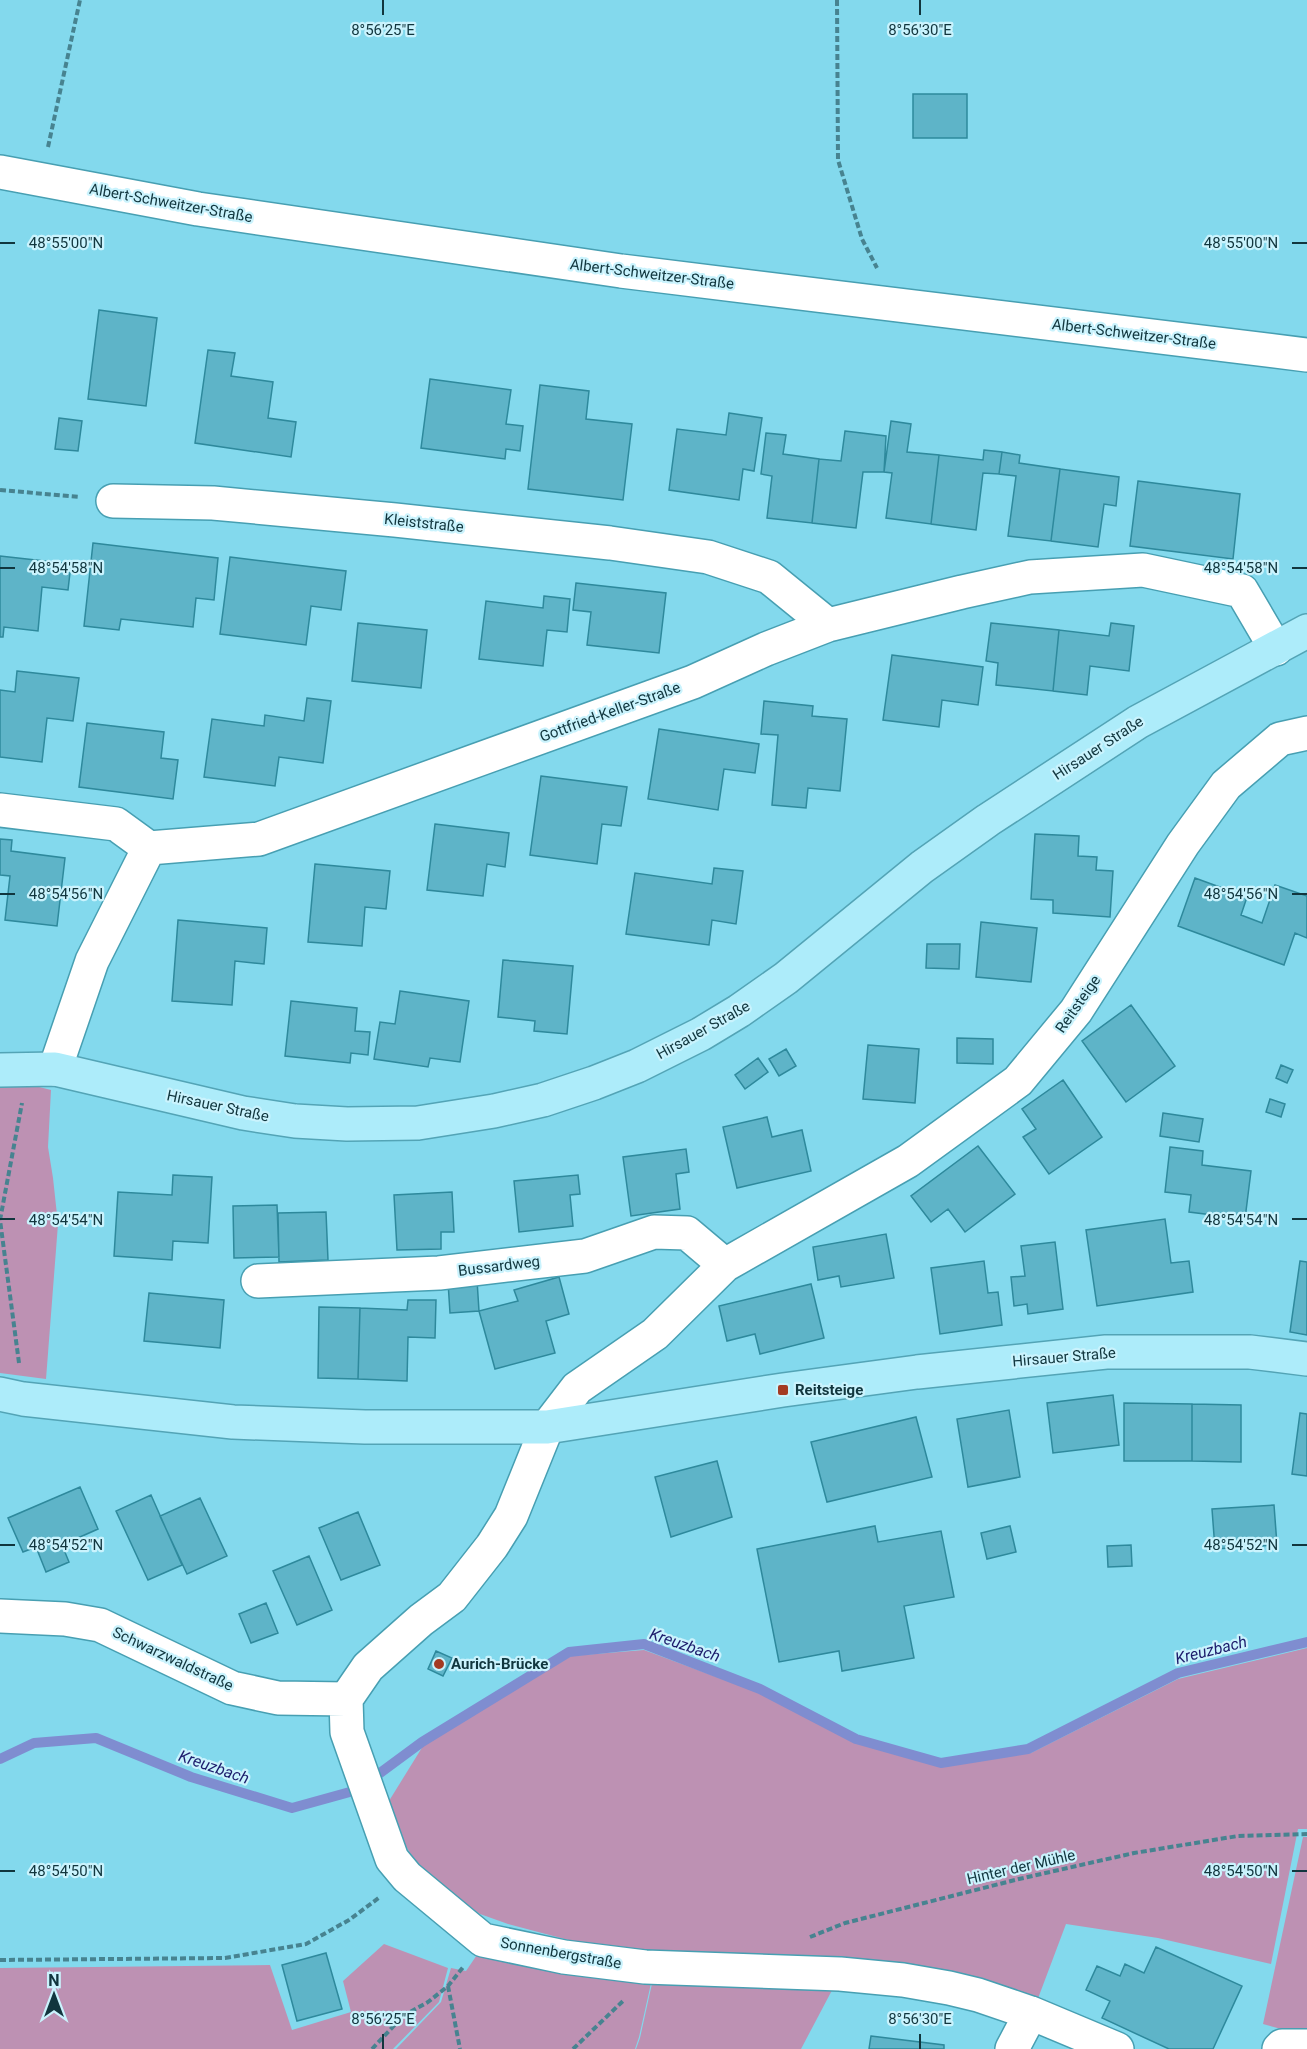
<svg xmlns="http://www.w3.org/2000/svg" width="1307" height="2049" font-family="Roboto,sans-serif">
<rect width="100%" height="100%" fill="#83d9ed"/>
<path fill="#bd91b3" d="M20 1082 51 1090 48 1147 53 1178 58 1224 46 1379 0 1373V1086Z
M1307 1648V1829H1298L1271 1964 1158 1938 1066 1924 1034 2009 576 1942 508 1924 480 1914 453 1896 428 1877 410 1853 384 1809 423 1746 571 1656 644 1650 757 1692 853 1742 941 1767 1031 1753 1178 1679Z
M1303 1837H1307V2036L1263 2024Z
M384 1944 448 1968 439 2002 393 2049H0V1968L270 1965 292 2030 351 2012 343 1981Z
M483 1946 654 1970 639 2037 635 2049H396L441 2002 451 1968 466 1971Z
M655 1970 839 1977 801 2049H636L640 2038Z"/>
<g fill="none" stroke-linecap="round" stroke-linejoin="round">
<path stroke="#7f8dd0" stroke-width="10" d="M0 1759 34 1743 96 1738 191 1777 292 1808 357 1790 422 1742 569 1652 644 1644 760 1689 856 1739 941 1763 1028 1749 1178 1673 1307 1642"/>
</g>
<path fill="#5eb4c8" stroke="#2e899c" stroke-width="1.5" d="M913 94H967V138H913Z
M99 310 157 318 146 406 88 399Z
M208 350 235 353 231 376 273 382 268 418 296 422 291 457 195 443Z
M430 379 511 390 506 424 523 426 520 451 506 449 505 459 421 448Z
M540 385 589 391 586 419 632 424 623 500 528 489Z
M729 413 762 418 754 471 743 469 739 500 669 490 677 429 726 435Z
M59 418 82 421 78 451 55 449Z
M891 421 911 424 907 452 939 455 931 524 886 518 892 473 884 472Z
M845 431 886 436 884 472H863L856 528 812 523 819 459 841 461Z
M766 433 786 435 783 454 819 459 812 523 767 518 772 476 761 474Z
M984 450 1002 452 999 474 983 473 976 530 931 524 939 455 983 460Z
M1002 452 1020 455 1019 463 1060 469 1051 541 1008 536 1016 476 999 474Z
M1060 469 1119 477 1116 506 1104 504 1098 547 1051 541Z
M1138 481 1240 494 1233 559 1130 546Z
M93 543 218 558 214 600 196 598 193 627 121 619 119 630 84 626Z
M0 556 71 564 68 590 42 587 38 631 4 627 3 637H0Z
M230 557 346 571 341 610 311 606 306 645 220 634Z
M576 583 666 593 659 653 587 645 591 612 573 610Z
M544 596 570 599 567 632 547 630 543 666 479 659 486 601 543 608Z
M358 623 427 630 421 688 352 681Z
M991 623 1059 630 1053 691 996 685 998 663 986 661Z
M1111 623 1134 626 1129 671 1090 666 1087 695 1053 691 1059 630 1109 636Z
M892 655 983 667 978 705 942 700 939 727 883 720Z
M17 671 79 678 73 721 47 718 42 762 0 757V690L15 692Z
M307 698 331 701 323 763 279 757 275 786 204 777 212 719 264 726 265 715 304 721Z
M764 701 813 706 812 716 847 719 840 791 808 788 806 808 772 805 778 735 761 734Z
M87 723 164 732 161 758 178 760 173 799 79 787Z
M659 729 759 744 755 773 724 769 718 810 648 799Z
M541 776 627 787 621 826 602 824 597 864 530 855Z
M435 824 509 833 505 867 487 864 483 896 427 890Z
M1035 834 1079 836 1078 856 1097 857 1096 870 1113 871 1110 917 1053 913V900L1031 899Z
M0 839 12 840 11 851 65 858 57 926 5 920 10 876 0 875Z
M315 864 390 871 386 909 365 907 362 946 308 942Z
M714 868 743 871 736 924 712 920 709 945 626 934 635 873 712 884Z
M1195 878 1247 897 1241 915 1262 923 1275 885 1307 896V938L1295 933 1284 965 1178 926Z
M178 920 267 928 264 964 235 961 232 1005 172 1001Z
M981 922 1037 928 1031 982 976 977Z
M927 944H960L959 969 926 968Z
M503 960 573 966 567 1034 534 1031 535 1021 498 1017Z
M400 991 469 1001 460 1062 430 1058 428 1067 374 1059 380 1022 395 1024Z
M291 1001 357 1008 355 1031 370 1032 368 1055 351 1053 350 1063 285 1056Z
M1131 1005 1175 1066 1126 1102 1082 1041Z
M957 1038 993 1039V1064L957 1063Z
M868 1045 919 1049 915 1103 863 1099Z
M786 1049 796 1066 779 1076 769 1059Z
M758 1058 768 1072 745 1089 735 1075Z
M1281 1065 1293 1070 1287 1083 1276 1078Z
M1063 1080 1102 1137 1049 1174 1023 1137 1036 1129 1022 1109Z
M1270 1099 1285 1104 1281 1117 1266 1112Z
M1163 1113 1203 1119 1199 1142 1160 1136Z
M767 1117 772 1137 802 1130 811 1171 737 1188 723 1127Z
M978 1146 1015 1194 965 1232 948 1209 931 1222 911 1196Z
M1170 1147 1203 1151 1202 1165 1251 1171 1245 1219 1189 1212 1191 1195 1165 1192Z
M686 1149 689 1172 676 1174 680 1209 631 1216 623 1157Z
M173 1175 212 1177 208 1243 173 1241 172 1260 114 1256 118 1192 172 1195Z
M578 1175 580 1194 570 1195 573 1226 519 1232 514 1181Z
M452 1192 454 1232H441V1249L397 1250 394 1195Z
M277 1205 279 1257 234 1258 233 1206Z
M326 1212 328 1260 279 1262 278 1213Z
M1165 1219 1171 1263 1189 1261 1193 1292 1097 1306 1086 1230Z
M886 1234 894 1278 841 1287 839 1276 818 1280 813 1247Z
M1055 1242 1063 1309 1028 1314 1027 1304 1014 1306 1011 1277 1025 1276 1021 1246Z
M984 1261 988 1293 998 1292 1002 1325 940 1334 931 1268Z
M1300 1261 1307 1262V1335L1290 1332Z
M559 1277 569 1314 546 1321 555 1353 495 1369 479 1311 518 1301 514 1290Z
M477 1280 479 1311 450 1313 448 1282Z
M811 1284 824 1338 760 1354 755 1334 727 1341 719 1306Z
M149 1293 224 1300 220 1348 144 1341Z
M408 1300H436L435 1338 408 1337 407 1381 358 1379 360 1308 407 1310Z
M319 1307 360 1308 358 1379 318 1378Z
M1113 1395 1119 1445 1053 1453 1047 1403Z
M1124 1403 1192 1404V1461H1124Z
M1192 1404 1241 1405V1462L1192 1461Z
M1009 1410 1020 1477 968 1487 957 1419Z
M1300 1413 1307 1414V1476L1292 1474Z
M916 1417 932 1477 827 1502 811 1442Z
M717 1461 732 1517 671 1537 655 1477Z
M80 1487 98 1529 62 1545 69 1562 46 1572 36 1547 23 1552 8 1518Z
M151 1495 182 1565 148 1580 116 1511Z
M200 1498 227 1556 187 1574 160 1516Z
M1274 1505 1277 1545 1215 1549 1212 1509Z
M358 1512 380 1565 341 1580 319 1528Z
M875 1526 878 1542 941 1531 954 1597 904 1606 914 1658 842 1671 839 1651 779 1662 757 1549Z
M1010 1526 1016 1552 987 1559 981 1533Z
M1131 1545 1132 1566 1108 1567 1107 1546Z
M309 1556 332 1610 297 1625 273 1571Z
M266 1603 278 1633 251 1643 239 1614Z
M436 1651 452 1658 443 1676 428 1669Z
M1156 1947 1242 1986 1213 2049H1169L1102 2018 1110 2001 1086 1990 1097 1966 1120 1976 1125 1964 1144 1973Z
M326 1953 342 2009 297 2021 282 1965Z
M871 2036 944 2045V2049H869Z"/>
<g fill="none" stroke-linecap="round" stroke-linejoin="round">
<g stroke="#479fb2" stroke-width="36">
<path id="minor" d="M0 172 198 209 621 271 1307 355
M113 501 213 503 395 520 610 543 708 557 769 577 828 625
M0 810 116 824 149 848
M55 1069 92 961 149 848 259 839 693 682 766 649 828 625 962 592 1030 577 1143 570 1242 591 1276 649
M258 1281 439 1273 585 1256 654 1232 687 1233 725 1265
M0 1616 65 1619 100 1625 232 1688 278 1698 346 1699
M1012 2049 1031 2013
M1117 2049 1031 2013 978 1995 949 1988 903 1980 840 1974 645 1967 564 1957 483 1940 407 1877 392 1859 347 1732 346 1699 368 1667 421 1620 452 1597 492 1546 511 1516 547 1427 577 1388 655 1334 725 1265 908 1161 1018 1081 1076 1011 1183 844 1226 785 1280 739 1307 733
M1279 2049 1282 2046H1307"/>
</g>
<g stroke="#53a4b6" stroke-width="36">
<path id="major" d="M0 1070 55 1069 243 1113 295 1121 347 1124 418 1123 494 1111 543 1100 594 1083 637 1066 701 1034 739 1011 786 978 922 867 988 820 1138 722 1307 631
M0 1394 23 1399 233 1422 365 1427H547L783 1390 917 1372 1106 1352H1250L1307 1359"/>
</g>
<path stroke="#478390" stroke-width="4" stroke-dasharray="6 3" stroke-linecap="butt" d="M837 0 838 160 862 239 877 268
M48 147 80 0
M0 490 80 497
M19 1363 0 1220 22 1103
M810 1937 845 1923 1019 1879 1134 1853 1238 1836 1307 1834
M0 1960 225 1958 306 1944 349 1920 380 1897
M448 1986 460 2049
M372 2049 403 2016 428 2002 448 1986 464 1966
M573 2049 624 2000"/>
<use href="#minor" stroke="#fff" stroke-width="33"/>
<use href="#major" stroke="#adecfa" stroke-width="33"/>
</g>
<path fill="none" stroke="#11363e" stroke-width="2" d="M383 0V15M920 0V15M0 243H15M1292 243H1307M0 568H15M1292 568H1307M0 894H15M1292 894H1307M0 1219H15M1292 1219H1307M0 1545H15M1292 1545H1307M0 1871H15M1292 1871H1307M383 2034V2049M920 2034V2049"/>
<g fill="#a43b23" stroke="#caf3fd" stroke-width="2">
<rect x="777" y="1384" width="12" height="12" rx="3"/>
<circle cx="439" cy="1664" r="6"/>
</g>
<g text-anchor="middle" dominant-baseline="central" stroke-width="4.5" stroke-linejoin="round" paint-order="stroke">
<g font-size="15" fill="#11363e" stroke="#caf3fd">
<text transform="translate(171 203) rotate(10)">Albert-Schweitzer-Straße</text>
<text transform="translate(652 274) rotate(7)">Albert-Schweitzer-Straße</text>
<text transform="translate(1134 334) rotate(7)">Albert-Schweitzer-Straße</text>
<text transform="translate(424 523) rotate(6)">Kleiststraße</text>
<text transform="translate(610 712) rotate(-20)">Gottfried-Keller-Straße</text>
<text transform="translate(1098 748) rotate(-33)">Hirsauer Straße</text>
<text transform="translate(1078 1004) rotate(-55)">Reitsteige</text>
<text transform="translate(703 1030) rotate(-29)">Hirsauer Straße</text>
<text transform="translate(218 1106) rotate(12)">Hirsauer Straße</text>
<text transform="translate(499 1266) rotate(-7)">Bussardweg</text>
<text transform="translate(1064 1357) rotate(-5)">Hirsauer Straße</text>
<text transform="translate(173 1659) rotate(25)">Schwarzwaldstraße</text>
<text transform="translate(1021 1867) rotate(-13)">Hinter der Mühle</text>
<text transform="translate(561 1953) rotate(10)">Sonnenbergstraße</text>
</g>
<g font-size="15" font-weight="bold" fill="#11363e" stroke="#caf3fd" text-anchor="start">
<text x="795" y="1390">Reitsteige</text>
<text x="451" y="1664">Aurich-Brücke</text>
</g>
<g font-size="16" font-style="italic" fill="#1d1d6c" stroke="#caf3fd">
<text transform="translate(685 1645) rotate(19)">Kreuzbach</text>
<text transform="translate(1211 1650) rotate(-14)">Kreuzbach</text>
<text transform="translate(214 1767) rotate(19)">Kreuzbach</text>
</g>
</g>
<g font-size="15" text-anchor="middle" fill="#11363e" stroke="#caf3fd" stroke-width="4.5" stroke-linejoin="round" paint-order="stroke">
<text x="383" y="35">8°56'25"E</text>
<text x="920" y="35">8°56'30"E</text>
<text x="66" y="248">48°55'00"N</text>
<text x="1241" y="248">48°55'00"N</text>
<text x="66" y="573">48°54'58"N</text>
<text x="1241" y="573">48°54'58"N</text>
<text x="66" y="899">48°54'56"N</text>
<text x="1241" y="899">48°54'56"N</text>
<text x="66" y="1225">48°54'54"N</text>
<text x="1241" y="1225">48°54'54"N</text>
<text x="66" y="1550">48°54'52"N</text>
<text x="1241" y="1550">48°54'52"N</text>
<text x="66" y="1876">48°54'50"N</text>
<text x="1241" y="1876">48°54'50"N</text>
<text x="383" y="2024">8°56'25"E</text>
<text x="920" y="2024">8°56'30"E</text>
</g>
<g transform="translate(54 1995)" stroke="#caf3fd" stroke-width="4.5" paint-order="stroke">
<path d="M0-4.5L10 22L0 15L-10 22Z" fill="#11363e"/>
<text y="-9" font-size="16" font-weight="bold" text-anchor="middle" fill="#11363e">N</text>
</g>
</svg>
